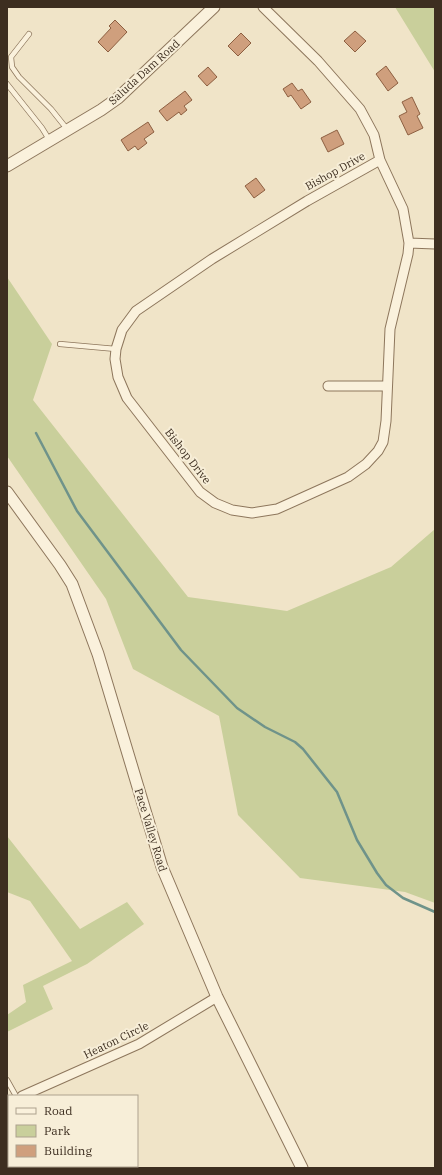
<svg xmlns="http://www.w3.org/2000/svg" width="442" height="1175" font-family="'IBM Plex Serif',serif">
<rect width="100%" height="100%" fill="#f0e4c8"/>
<path fill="#c9cf9b" d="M395 7H435V72Z
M7 277 52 344 33 400 188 597 287 611 391 567 435 529V903L405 892 300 878 238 815 219 716 133 669 106 599 7 456Z
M7 836 80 929 127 902 144 924 87 964 43 986 53 1009 7 1032V1015L26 1002 23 985 72 961 30 901 7 892Z
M9 1118V1166H84L85 1168H7V1119Z"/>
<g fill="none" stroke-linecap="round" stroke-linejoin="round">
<path stroke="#6f938a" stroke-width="2.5" d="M36 433 77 511 181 650 237 708 265 727 295 742 303 749 337 792 357 840 377 873 386 885 403 898 435 912"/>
</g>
<path fill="#cf9f7d" stroke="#8d5f41" d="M115 20 127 32 108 52 98 42 111 28 109 26Z
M355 31 366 41 355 52 344 41Z
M241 33 251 43 238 56 228 46Z
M386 66 398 83 388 91 376 74Z
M208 67 217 77 207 86 198 76Z
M292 83 298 91 302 89 311 102 301 109 291 95 288 97 283 89Z
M185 91 192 100 184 106 187 110 181 115 179 112 167 121 159 111Z
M412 97 420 114 417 116 423 128 408 135 399 116 407 112 402 102Z
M148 122 154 132 144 139 147 143 138 150 135 146 128 151 121 140Z
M337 130 344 144 328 152 321 138Z
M256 178 265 190 254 198 245 186Z"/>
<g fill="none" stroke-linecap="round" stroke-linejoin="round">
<g stroke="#8d765c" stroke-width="6">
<path id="service" d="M29 34 11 57 12 67 19 77 51 109 67 129
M7 84 42 128 50 141
M60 344 116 349
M7 1080 16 1096"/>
</g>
<g stroke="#8d765c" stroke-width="11">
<path id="minor" d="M263 7 318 61 360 109 374 135 380 160 403 209 409 243 408 254 390 329 386 421 383 442 378 451 366 464 348 477 277 509 252 513 232 510 215 503 200 492 127 398 118 377 115 359 116 349 122 330 136 311 212 259 307 201 380 160
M409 243 435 244
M328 386H387
M22 1096 139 1044 217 997
M7 1103 9 1102"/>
</g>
<g stroke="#8d765c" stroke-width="13">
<path id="tertiary" d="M7 166 101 110 118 98 214 7
M7 492 60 565 72 584 98 654 162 867 217 997 302 1168"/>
</g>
<use href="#service" stroke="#faf1dc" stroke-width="4.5"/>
<use href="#minor" stroke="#faf1dc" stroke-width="9"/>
<use href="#tertiary" stroke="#faf1dc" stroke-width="11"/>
</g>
<g text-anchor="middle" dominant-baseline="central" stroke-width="4" stroke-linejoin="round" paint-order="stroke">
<g font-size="11" fill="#3d2e20" stroke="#f7eed8">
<text transform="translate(144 72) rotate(-42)">Saluda Dam Road</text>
<text transform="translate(335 171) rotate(-29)">Bishop Drive</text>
<text transform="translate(188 456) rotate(52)">Bishop Drive</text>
<text transform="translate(151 830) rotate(73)">Pace Valley Road</text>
<text transform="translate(116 1040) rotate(-26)">Heaton Circle</text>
</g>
</g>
<rect width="442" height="1175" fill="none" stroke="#3d2e20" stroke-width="16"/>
<rect x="8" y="1095" width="130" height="72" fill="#f7eed8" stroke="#ada18e"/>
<rect x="16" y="1108" width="20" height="6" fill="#faf1dc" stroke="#ada18e"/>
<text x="44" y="1115" font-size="12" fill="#3d2e20">Road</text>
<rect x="16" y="1125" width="20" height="12" fill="#c9cf9b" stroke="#ada18e"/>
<text x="44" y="1135" font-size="12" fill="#3d2e20">Park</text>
<rect x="16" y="1145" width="20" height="12" fill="#cf9f7d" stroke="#ada18e"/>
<text x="44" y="1155" font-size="12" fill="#3d2e20">Building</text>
</svg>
